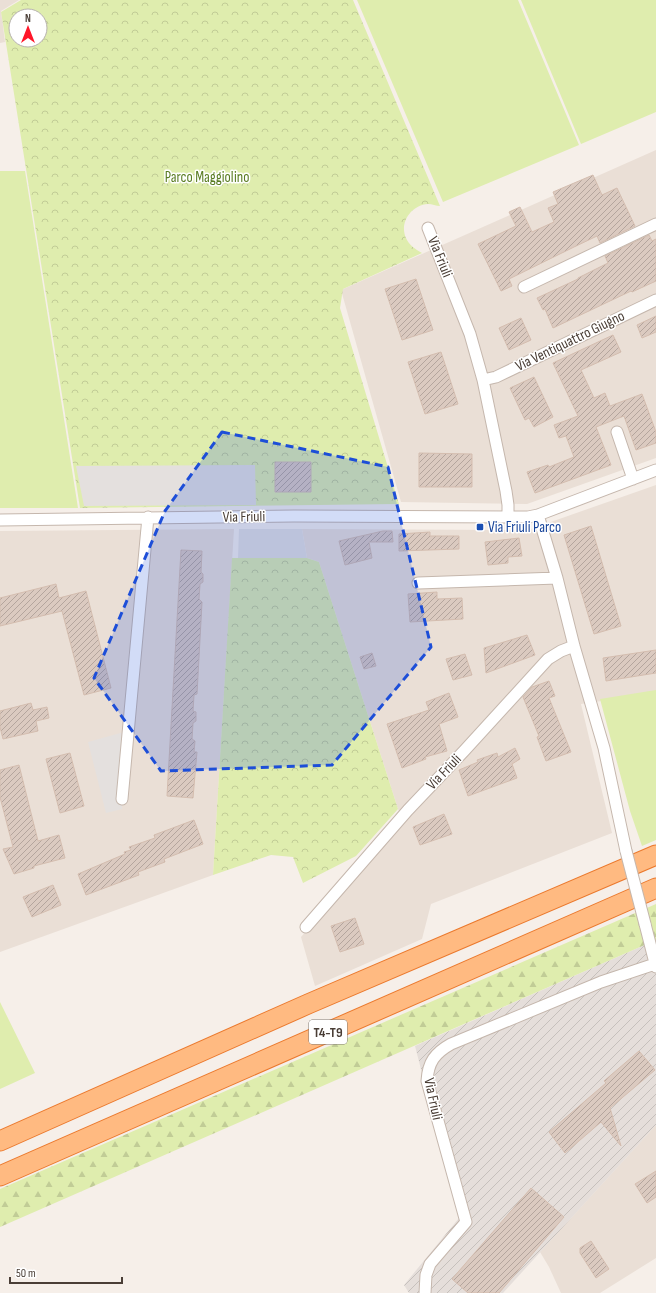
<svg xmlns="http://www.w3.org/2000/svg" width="656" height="1293" font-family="'Sofia Sans Condensed',sans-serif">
<defs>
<pattern id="industrial-furrows" width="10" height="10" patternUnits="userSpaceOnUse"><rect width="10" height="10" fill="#e5deda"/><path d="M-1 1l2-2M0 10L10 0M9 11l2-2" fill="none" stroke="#c6c0bc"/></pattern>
<pattern id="forest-firs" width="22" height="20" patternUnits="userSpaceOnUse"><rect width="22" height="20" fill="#dfedae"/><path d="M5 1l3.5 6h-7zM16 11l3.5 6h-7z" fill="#c1cc96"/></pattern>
<pattern id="park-crowns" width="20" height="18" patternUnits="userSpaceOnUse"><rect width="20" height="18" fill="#dfedae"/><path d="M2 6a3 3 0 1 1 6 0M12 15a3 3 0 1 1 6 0" fill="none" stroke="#c1cc96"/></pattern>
<pattern id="building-hatch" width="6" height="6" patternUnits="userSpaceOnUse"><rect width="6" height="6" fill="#dbcac0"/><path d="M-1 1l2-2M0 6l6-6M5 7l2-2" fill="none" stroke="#b4a59d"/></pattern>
</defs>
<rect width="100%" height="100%" fill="#f6efe9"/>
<path fill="#eadfd6" d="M0 0H19L1 11 5 42 0 43Z
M656 150V458L527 504 401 502 341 290Z
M656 485V693L581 704 612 833 431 904 422 939 315 986 301 937 404 822 398 809 319 562 307 558 302 529 528 530Z
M234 529 213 875 0 952V531Z
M656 1125V1258L600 1293H561L549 1267 540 1252Z"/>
<path fill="url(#industrial-furrows)" d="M656 940V1125L503 1293H409L404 1285 459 1218 415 1046Z"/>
<path fill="#dfedae" d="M357 0H518L579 145 443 202Z
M521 0H656V112L581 144Z
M0 171H25L78 508H0Z
M656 690V840L642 846 630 811 600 699Z
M0 1002 35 1073 0 1089Z"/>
<path fill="url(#forest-firs)" d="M656 904V940L0 1227V1189Z"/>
<path fill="url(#park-crowns)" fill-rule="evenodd" d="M21 0H353L440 206C436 206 432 204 428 204 411 205 399 223 406 238 409 245 415 249 422 253L343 289 340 308 399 504 80 508 1 12ZM16 16H40V40H16Z
M232 558H307L319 562 398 809 356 856 303 883 293 857 271 855 213 875Z"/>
<path fill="#e4e0de" d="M255 465 256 505 84 506 76 466Z
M239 529H302L307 558H238Z
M124 732 122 809 106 813 88 742Z"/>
<path fill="url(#building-hatch)" stroke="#d4bdaf" d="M593 175 602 195 617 188 635 226 600 243 597 236 574 247 509 279 512 286 501 291 478 244 516 226 509 212 520 207 532 232 554 222 548 208 558 204 553 192Z
M649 235 652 241 656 239V281L632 292 631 291 553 328 545 309 543 310 537 298 578 279V278L608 263 605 256Z
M416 279 433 330 402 340 385 289Z
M656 316V332L642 338 637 325Z
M521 318 531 340 509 350 499 328Z
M613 335 621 352 581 370 594 398 605 393 610 406 642 394 656 432V443L636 450 624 416 596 427 611 465 535 493 527 472 548 465 549 467 574 457 566 436 559 438 554 425 578 416 553 363Z
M441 352 458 404 425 414 408 362Z
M534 377 553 417 534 427 529 418 525 420 510 388Z
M419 453 472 454V487H419Z
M275 462H311V492H275Z
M591 526 621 626 594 634 564 535Z
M383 531H392L393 542H369L372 558 345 565 339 541Z
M430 532V536H459V549L399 551V534Z
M519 538 522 556 508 557V563L488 565 485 542Z
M181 550 202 551 201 572 203 574V582L200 584 199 599 202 602 197 694 194 695 193 711 196 712V721L193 723 192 739 195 741 194 752H197L193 798 167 796Z
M56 584 59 598 86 591 111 688 84 695 62 611 0 626V598Z
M437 592V599L462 598 463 619 410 622 408 594Z
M527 635 535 655 486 673 484 648Z
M656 650V673L606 681 603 658Z
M372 653 376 666 364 669 360 657Z
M465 654 472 675 453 680 446 659Z
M549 681 555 696 549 698 571 752 546 761 537 737 539 736 523 697 532 687Z
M449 693 458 717 439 724 447 751 425 757 426 759 402 768 387 724 429 710 426 702Z
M31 703 33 710 47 707 49 718 36 721 38 731 3 739 0 727V711Z
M515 748 520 759 512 764 517 778 468 796 459 770 478 762 477 760 497 753 498 757Z
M70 753 84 806 60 813 46 759Z
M19 765 38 841 59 835 65 858 34 866V868L14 874 3 849 13 847 0 797V770Z
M444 814 452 834 420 845 413 827Z
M194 820 203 844 164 859 165 862 138 872 139 875 86 895 78 874 125 854 124 852 131 850 129 847 155 838 154 835Z
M53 885 61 905 32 917 23 897Z
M355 918 364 944 340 952 331 926Z
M639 1051 655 1070 610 1108 621 1146 601 1122 565 1153 549 1132 606 1083 604 1081Z
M656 1171V1197L647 1203 635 1184Z
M531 1188 564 1217 499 1293H468L452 1279Z
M591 1241 609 1269 596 1278 580 1253V1248Z"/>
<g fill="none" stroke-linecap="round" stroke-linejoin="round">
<g stroke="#c5b7ad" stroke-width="13">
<path id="minor" d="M428 228 470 334 483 380 506 491 508 505V517
M524 287 656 224
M483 380 496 377 656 300
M617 432 633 479
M538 515 557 578 574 646 604 748 626 851
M0 520 294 516 528 517 538 515 656 470
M418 583 557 578
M122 799 148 517
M645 924 656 967
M306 927 408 810 464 751 548 659 561 651 574 646
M425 1293 426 1275 430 1264 466 1222 427 1081C428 1062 435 1053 451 1044L601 982 655 964"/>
</g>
<g stroke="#eb792d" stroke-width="21">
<path id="trunk" d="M0 1141 308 1004 656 855
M0 1176 656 888"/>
</g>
<use href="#minor" stroke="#fff" stroke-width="11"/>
<use href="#trunk" stroke="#ffba81" stroke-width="19"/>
<g stroke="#c5b7ad" stroke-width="13" stroke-linecap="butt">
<path id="minor-bridge" d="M626 851 645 924"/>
</g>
<use href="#minor-bridge" stroke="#fff" stroke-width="11"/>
</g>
<path fill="#1d4ed8" fill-opacity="0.2" stroke="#1d4ed8" stroke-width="3" stroke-dasharray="8 5" stroke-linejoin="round" d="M222 432 388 467 431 647 332 765 161 771 94 678 165 511Z"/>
<rect fill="#1a4fb4" stroke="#fff" stroke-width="1.5" x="476" y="523" width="8" height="8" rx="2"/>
<g text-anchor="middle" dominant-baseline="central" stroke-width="3" stroke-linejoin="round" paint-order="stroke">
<rect fill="#fff" stroke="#807872" stroke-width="1" x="309" y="1020" width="38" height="24" rx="3"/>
<g font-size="14" font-weight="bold" fill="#4a3e36">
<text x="328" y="1032">T4-T9</text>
</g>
<g font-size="15" fill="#597c22" stroke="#fff">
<text x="207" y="177">Parco Maggiolino</text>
</g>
<g font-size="15" fill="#4a3e36" stroke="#fff">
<text transform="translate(440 257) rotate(68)">Via Friuli</text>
<text transform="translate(570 341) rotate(-26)">Via Ventiquattro Giugno</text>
<text transform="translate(244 517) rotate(-1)">Via Friuli</text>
<text transform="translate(444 772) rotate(-46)">Via Friuli</text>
<text transform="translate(433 1099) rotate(78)">Via Friuli</text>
</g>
<g font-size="15" fill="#164399" stroke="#fff" text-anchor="start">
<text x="488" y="527">Via Friuli Parco</text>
</g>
</g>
<g transform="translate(28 28)"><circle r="19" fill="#ffffff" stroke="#b7b2af"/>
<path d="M0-3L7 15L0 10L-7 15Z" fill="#ff1629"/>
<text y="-6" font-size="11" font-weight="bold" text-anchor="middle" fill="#4a3e36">N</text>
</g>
<path d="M10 1277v6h112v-6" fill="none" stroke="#4a3e36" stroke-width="2"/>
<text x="16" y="1277" font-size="12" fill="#4a3e36" stroke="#ffffff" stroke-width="3" paint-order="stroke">50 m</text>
</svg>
